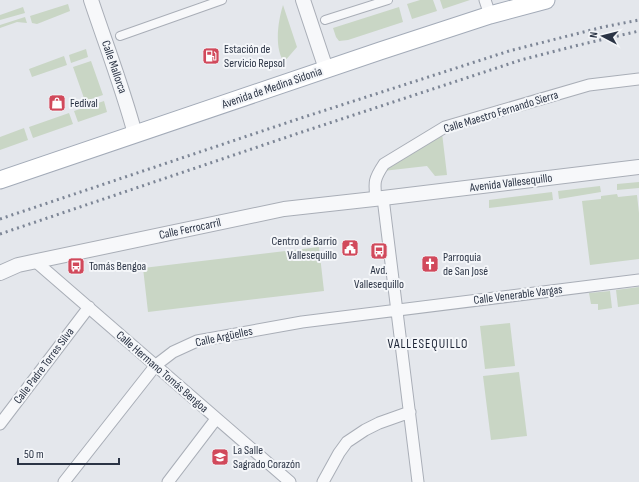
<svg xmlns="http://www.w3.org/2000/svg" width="639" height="482" font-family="'Sofia Sans Condensed',sans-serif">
<rect width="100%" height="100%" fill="#e4e7ec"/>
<path fill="#c9d6c5" d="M420 0H433L437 11 412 19 407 4Z
M440 0H470L443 9Z
M68 4 70 11 37 24 32 23 30 16Z
M283 5 297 47 284 62C274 48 278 21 283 5Z
M23 7 25 13 0 20V15Z
M399 7 403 22 348 40 339 41 336 37 333 28Z
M25 17 27 23 17 22 0 28V25Z
M86 49 88 57 71 63 69 55Z
M64 56 67 65 32 77 29 69Z
M91 61 103 95 85 101 73 67Z
M104 101 107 112 78 122 74 111Z
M69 113 73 124 33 138 29 127Z
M24 128 28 140 0 150V137Z
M442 133 447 175 435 176 427 166 383 171Z
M639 182V188L617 190V184Z
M600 186 601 192 559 199 558 191Z
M552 192 553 200 489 208V200Z
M617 194 618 197 637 195 639 213V259L590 265 582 201 601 199V196Z
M319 247 324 291 148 312 143 268Z
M639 287V304L618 307 616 290Z
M610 291 612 308 598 310V304H591L589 293Z
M510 323 515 366 485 369 480 326Z
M519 372 527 436 491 440 483 376Z"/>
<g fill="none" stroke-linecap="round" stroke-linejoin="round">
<g stroke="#a9aeb7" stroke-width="10">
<path id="pedestrian" d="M325 20 388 0
M120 36 222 0"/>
</g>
<g stroke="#a9aeb7" stroke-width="13">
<path id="minor" d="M485 0 490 15
M383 198 418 482
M376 199C374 182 374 179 384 164L445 127 589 85 639 79
M35 261 290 482
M0 424 89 307
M64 482 156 365 173 352 197 341 302 322 639 280
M168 482 216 419
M323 482 339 453 347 442 365 430 379 423 410 412"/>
</g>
<g stroke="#a9aeb7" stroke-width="16">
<path id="tertiary" d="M91 0C106 45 123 89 135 134
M303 0 326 69
M0 273 18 265 284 209 383 198 639 167"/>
</g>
<g stroke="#a3abb8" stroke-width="19">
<path id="primary" d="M0 180 380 51 490 15 546 0"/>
</g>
<use href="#pedestrian" stroke="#f7f8fa" stroke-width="8"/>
<use href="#minor" stroke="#f7f8fa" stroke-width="11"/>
<use href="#tertiary" stroke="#f7f8fa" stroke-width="14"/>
<use href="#primary" stroke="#fff" stroke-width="17"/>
<path stroke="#7d8696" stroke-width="3" stroke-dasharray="2 4" stroke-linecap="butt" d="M0 219 298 119 509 51 603 27 639 20
M0 234 302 132 521 60 579 45 639 31"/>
</g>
<defs>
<g id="fuel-square" transform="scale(0.9)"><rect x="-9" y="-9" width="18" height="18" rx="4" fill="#d1495b" stroke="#f4f6f9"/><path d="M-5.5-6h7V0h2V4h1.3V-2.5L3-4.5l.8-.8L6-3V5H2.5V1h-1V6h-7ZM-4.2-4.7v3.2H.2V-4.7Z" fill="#fff"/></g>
<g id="shop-square" transform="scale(0.9)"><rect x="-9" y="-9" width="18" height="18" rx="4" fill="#d1495b" stroke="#f4f6f9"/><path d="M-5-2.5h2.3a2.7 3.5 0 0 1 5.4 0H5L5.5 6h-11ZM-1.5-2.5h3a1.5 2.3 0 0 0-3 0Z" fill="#fff"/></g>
<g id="civic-square" transform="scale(0.9)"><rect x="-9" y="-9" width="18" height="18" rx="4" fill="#d1495b" stroke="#f4f6f9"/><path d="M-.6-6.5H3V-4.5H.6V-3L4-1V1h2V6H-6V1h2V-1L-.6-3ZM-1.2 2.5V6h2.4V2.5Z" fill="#fff"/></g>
<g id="bus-square" transform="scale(0.9)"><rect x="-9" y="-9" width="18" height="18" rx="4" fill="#d1495b" stroke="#f4f6f9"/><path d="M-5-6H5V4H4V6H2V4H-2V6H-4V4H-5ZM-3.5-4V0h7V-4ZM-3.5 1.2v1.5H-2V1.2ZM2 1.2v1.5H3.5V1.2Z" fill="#fff"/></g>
<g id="church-square" transform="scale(0.9)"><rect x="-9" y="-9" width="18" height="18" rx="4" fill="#d1495b" stroke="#f4f6f9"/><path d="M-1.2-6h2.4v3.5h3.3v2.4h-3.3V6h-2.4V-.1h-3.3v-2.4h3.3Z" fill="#fff"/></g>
<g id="university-square" transform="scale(0.9)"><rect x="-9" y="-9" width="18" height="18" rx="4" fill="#d1495b" stroke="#f4f6f9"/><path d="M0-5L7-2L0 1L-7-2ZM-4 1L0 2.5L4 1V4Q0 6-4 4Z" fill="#fff"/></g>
</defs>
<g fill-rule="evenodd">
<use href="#fuel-square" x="211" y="56"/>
<use href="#shop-square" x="57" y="103"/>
<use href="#civic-square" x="350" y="248"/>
<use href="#bus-square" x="379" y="251"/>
<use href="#church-square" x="430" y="264"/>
<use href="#bus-square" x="76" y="266"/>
<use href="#university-square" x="220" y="457"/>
</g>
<g text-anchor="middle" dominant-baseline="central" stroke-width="4" stroke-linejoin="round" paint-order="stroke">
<g font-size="12" fill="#2b3445" stroke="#f4f6f9" text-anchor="start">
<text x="224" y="49">Estación de<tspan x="224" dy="14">Servicio Repsol</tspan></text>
<text x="70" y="103">Fedival</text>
<text x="337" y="241" text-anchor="end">Centro de Barrio<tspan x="337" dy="14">Vallesequillo</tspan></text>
<text x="443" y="257">Parroquia<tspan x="443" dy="14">de San José</tspan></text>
<text x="89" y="266">Tomás Bengoa</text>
<text x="379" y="270" text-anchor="middle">Avd.<tspan x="379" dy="14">Vallesequillo</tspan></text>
<text x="233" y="450">La Salle<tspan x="233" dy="14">Sagrado Corazón</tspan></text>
</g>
<g font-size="12" fill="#2b3445" stroke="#f4f6f9">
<text transform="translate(114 67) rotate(71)">Calle Mallorca</text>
<text transform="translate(272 88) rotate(-19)">Avenida de Medina Sidonia</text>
<text transform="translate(501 112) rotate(-17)">Calle Maestro Fernando Sierra</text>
<text transform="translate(511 183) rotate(-7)">Avenida Vallesequillo</text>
<text transform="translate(190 229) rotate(-12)">Calle Ferrocarril</text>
<text transform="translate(518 295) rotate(-7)">Calle Venerable Vargas</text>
<text transform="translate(224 337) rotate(-12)">Calle Argüelles</text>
<text transform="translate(44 366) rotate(-53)">Calle Padre Torres Silva</text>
<text transform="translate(162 372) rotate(41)">Calle Hermano Tomás Bengoa</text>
</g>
<g font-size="13" letter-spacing="1" fill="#1d2536" stroke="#f4f6f9">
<text x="428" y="344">VALLESEQUILLO</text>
</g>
</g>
<g transform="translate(603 36) rotate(277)" stroke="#f4f6f9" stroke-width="3" paint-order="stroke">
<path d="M0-3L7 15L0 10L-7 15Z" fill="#2b3445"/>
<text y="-6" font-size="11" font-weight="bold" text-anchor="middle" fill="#2b3445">N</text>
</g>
<path d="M18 458v6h101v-6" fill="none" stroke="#2b3445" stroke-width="2"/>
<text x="24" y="458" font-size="12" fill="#2b3445" stroke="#f4f6f9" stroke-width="3" paint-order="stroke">50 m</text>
</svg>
